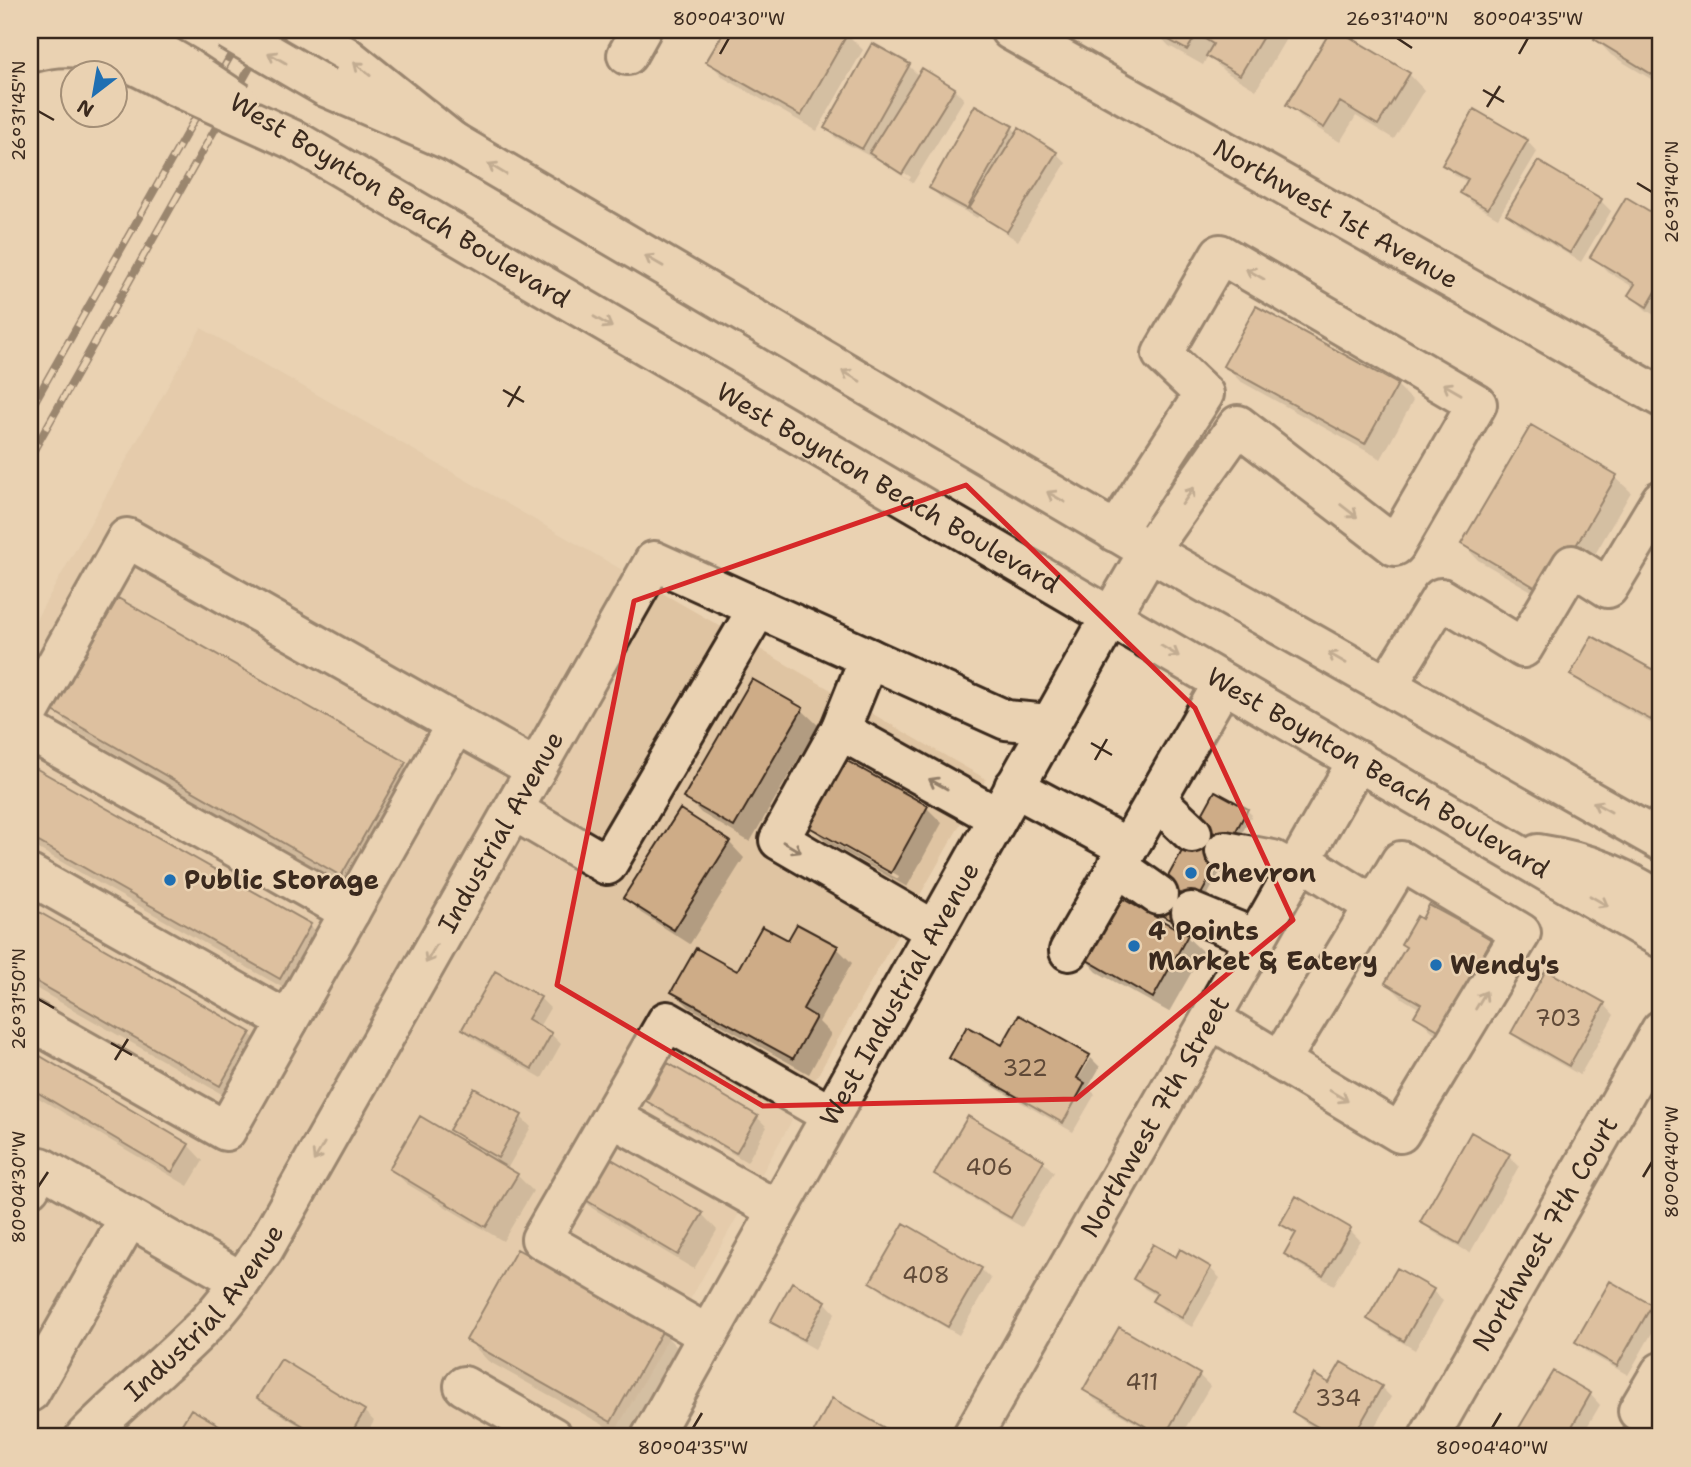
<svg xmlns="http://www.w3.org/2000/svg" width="1691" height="1467" font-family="'Shantell Sans',sans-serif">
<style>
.built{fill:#dfc4a2}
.shadow{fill:#0003;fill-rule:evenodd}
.building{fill:#ceac87;stroke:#3b2a1e;stroke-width:2}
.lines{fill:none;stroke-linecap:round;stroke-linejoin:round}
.minor-casing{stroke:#3b2a1e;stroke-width:44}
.major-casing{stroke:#3b2a1e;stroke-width:44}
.highway-casing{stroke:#3b2a1e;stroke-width:44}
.minor{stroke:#ead2b2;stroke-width:38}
.major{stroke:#ead2b2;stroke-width:38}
.highway{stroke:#ead2b2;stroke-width:38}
.rail-casing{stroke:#3b2a1e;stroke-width:8}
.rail{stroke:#ead2b2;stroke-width:5;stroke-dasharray:16;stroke-linecap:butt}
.major-bridge-casing{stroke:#3b2a1e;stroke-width:44;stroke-linecap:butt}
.highway-bridge-casing{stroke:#3b2a1e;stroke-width:44;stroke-linecap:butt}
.major-bridge{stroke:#ead2b2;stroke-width:38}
.highway-bridge{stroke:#ead2b2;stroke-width:38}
.oneway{stroke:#927e68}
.marked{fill:none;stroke:#d62828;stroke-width:5;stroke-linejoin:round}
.ticks{fill:none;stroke:#3b2a1e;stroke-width:2.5}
.poi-dot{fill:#1f6fb2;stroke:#ead2b2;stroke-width:2.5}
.labels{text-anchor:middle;stroke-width:5;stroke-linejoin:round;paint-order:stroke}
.number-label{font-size:23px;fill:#604a38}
.street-label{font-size:26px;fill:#3b2a1e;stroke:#ead2b2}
.poi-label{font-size:26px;font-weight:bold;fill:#3b2a1e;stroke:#ead2b2;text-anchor:start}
.neatline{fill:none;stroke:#3b2a1e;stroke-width:2.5}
.ticks-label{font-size:18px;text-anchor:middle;fill:#3b2a1e}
</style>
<rect width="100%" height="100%" fill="#ead2b2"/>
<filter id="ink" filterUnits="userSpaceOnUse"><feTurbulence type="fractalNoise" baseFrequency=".0143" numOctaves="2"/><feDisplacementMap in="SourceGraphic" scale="14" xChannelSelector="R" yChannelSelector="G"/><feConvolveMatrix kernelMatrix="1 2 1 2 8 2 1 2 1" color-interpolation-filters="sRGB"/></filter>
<g filter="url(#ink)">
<!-- built -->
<path class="built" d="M201,328L986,779L612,1437H30V630Z"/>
<!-- shadow -->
<path class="shadow" d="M727,30H839L847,34L863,50L817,131L724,78L709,62Z
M1154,30H1291L1256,90L1224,71L1208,55L1203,65L1169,46Z
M1333,30L1409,74L1424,90L1394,139L1356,116L1340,142L1304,120L1288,104Z
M1602,30H1661V85L1611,55L1596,39Z
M909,66L919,76L954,89L964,99L913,183L881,163L909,180L911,177L881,158V162L874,155L873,158L836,138L826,128Z
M976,107L1012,128L1018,133L1056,153L1066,163L1018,241L979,216L977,218L941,198L931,188Z
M1527,141L1537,152L1498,218L1472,203L1462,193L1468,182L1454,175L1444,164Z
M1538,163L1601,201L1611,211L1581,262L1518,224L1508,213Z
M1626,199L1661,220V319L1646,310L1631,295L1635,288L1608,272L1592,256Z
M1225,366L1397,385L1413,401L1381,459L1240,381Z
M1615,477L1631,492L1583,575L1554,604L1478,560L1463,544Z
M1592,638L1661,676V729L1583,685L1572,675Z
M753,682L802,710L818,725L750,842L701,813L686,797Z
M55,711L405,764L426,784L362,895L76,731Z
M30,767L310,925L330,946L301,998L30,844Z
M817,798L927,808L942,823L907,887L827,842L811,827L824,804ZM827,835L899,876L898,879L827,839Z
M1247,810L1252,815L1188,930L1157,913Z
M729,842L744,858L690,944L641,913L626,898Z
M1115,896L1187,937L1203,952L1169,1012L1097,972L1082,956Z
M30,909L250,1034L270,1054L241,1105L30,985Z
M1491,941L1506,956L1456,1045L1432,1031L1416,1016L1420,1009L1402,998L1387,983L1407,948Z
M788,943L837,948L852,963L819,1022L831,1034L809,1074L689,1007L674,992L738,974Z
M540,998L550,1008L539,1027L551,1034L561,1044L542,1078L474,1039L464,1029Z
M1604,1004L1614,1015L1580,1075L1523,1043L1513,1032Z
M1020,1017L1090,1057H1087L1071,1085L1074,1086L1091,1058L1100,1067L1088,1088L1095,1094L1073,1132L961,1068L951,1057L1002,1048Z
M30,1052L188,1145L203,1161L188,1186L30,1093Z
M648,1101L757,1117L767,1127L747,1162L659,1111Z
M521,1117L531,1127L507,1169L517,1175L533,1191L503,1241L407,1184L391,1169L465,1143L452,1130Z
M968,1118L1043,1162L1054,1172L1022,1227L947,1184L936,1174Z
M1472,1135L1509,1156L1519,1166L1470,1253L1433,1232L1422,1222Z
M576,1192L702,1214L717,1230L694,1269L592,1208Z
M1282,1224L1350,1230L1360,1240L1334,1285L1297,1264L1286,1254L1296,1236Z
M1176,1260L1210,1268L1220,1278L1192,1327L1164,1311L1154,1301L1157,1296L1145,1289L1135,1279Z
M981,1269L991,1279L959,1335L883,1292L872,1281Z
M1433,1291L1443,1301L1415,1350L1379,1329L1369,1319Z
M825,1302L835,1313L815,1349L783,1331L773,1321Z
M1651,1307L1661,1317L1628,1375L1587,1352L1577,1342Z
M1120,1329L1199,1375L1210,1386L1180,1437H1160L1095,1400L1085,1390Z
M662,1332L682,1352L634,1437H625L488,1361L468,1340Z
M1554,1373L1590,1394L1600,1405L1581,1437H1527L1520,1430Z
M1329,1385L1381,1387L1391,1397L1369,1437H1330L1304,1422L1294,1412Z
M260,1398L364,1411L374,1421L365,1437H318L270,1408Z
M833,1401L891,1433L895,1437H813Z"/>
<!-- building -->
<path class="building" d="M725,30H842L848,33L801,116L706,62Z
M1151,30H1267L1240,75L1206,56L1213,44L1197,34L1187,50Z
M1331,30H1338L1410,73L1378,125L1340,102L1324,128L1286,105Z
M1600,30H1661V73L1658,78L1594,39Z
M872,43L910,64L862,149L824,128Z
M922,68L955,88L902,174L869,153Z
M975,105L1013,126L967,209L929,188Z
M1474,109L1528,140L1488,209L1460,193L1468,179L1442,165Z
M1019,128L1057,152L1007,232L969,209Z
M1538,161L1602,199L1570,253L1506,214Z
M1626,197L1661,218V283L1647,307L1628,295L1635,284L1590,257Z
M1256,306L1398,384L1365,444L1223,366Z
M1531,425L1617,475L1567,561L1538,589L1461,544Z
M118,598L406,762L341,876L53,711Z
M1592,636L1661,674V702L1651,720L1570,675Z
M752,679L803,708L734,827L683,798Z
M838,756L928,806L891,873L809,827L823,803L815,798Z
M30,765L311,924L280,979L30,837Z
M1215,791L1248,809L1183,927L1150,909Z
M680,809L730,841L674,930L623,898Z
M1114,894L1188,935L1153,998L1080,956Z
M1429,905L1492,939L1440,1031L1414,1016L1421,1004L1385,983L1406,947L1401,944L1417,916L1422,919Z
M30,907L251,1032L220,1086L30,978Z
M797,924L838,946L803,1009L816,1017L793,1059L671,992L696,948L737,971L762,926L788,940Z
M1546,970L1605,1003L1569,1066L1511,1033Z
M495,971L541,997L528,1019L552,1033L532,1069L462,1029Z
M1019,1015L1090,1055L1077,1078L1085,1083L1063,1123L949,1058L967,1026L1002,1045Z
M30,1050L189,1144L172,1172L30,1088Z
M668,1063L758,1116L736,1153L646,1101Z
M474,1088L522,1115L498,1158L449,1130Z
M420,1116L518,1174L486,1227L389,1169Z
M968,1116L1044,1160L1011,1218L934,1174Z
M1471,1132L1510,1154L1459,1244L1420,1222Z
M598,1151L703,1213L678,1255L574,1193Z
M1296,1196L1351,1228L1323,1276L1284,1254L1296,1233L1280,1224Z
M904,1223L982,1268L948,1327L870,1282Z
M1153,1244L1176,1257L1180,1249L1211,1267L1182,1318L1152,1301L1157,1293L1133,1279Z
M517,1249L663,1330L611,1422L466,1340Z
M1397,1268L1434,1289L1404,1341L1367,1319Z
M1610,1281L1652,1305L1617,1366L1575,1342Z
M792,1282L826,1301L804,1340L770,1322Z
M1119,1327L1200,1374L1164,1437L1083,1390Z
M281,1359L365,1410L349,1437H322L257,1398Z
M1341,1362L1382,1386L1353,1437H1335L1292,1412L1314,1374L1329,1383Z
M1553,1371L1591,1393L1566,1437H1529L1517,1431Z
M832,1398L892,1432L889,1437H811Z
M191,1409L240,1437H174Z"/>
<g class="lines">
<defs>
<g id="minor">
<path id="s1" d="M1010,30L1661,397"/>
<path d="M627,55L641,30"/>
<path d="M1387,686L1441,598L1523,648L1572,565L1608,588L1661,500"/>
<path d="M30,711L127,538L536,769"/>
<path d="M840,730L869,658"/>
<path d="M30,731L350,912"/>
<path d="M1014,787L1128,848"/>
<path d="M1156,799L1192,833"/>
<path d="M513,810L607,865L758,608"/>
<path d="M1225,851L1273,860L1294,871"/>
<path d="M1117,866L1158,895"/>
<path d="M30,875L288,1021"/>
<path d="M1191,912L1235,930L1255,940"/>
<path d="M934,930L779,840L840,730L997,817"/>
<path d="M1069,951L1223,683"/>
<path d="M1211,1019L1280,1061L1374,906L1301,860"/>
<path d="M30,1020L226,1131L456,724"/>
<path d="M1280,1061L1400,1133L1521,933L1401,861L1374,906"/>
<path d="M612,1117L777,1210"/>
<path d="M30,1187L41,1167L241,1281"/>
<path d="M708,1335L541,1239L667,1021L831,1115"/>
<path d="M1661,1372L1638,1411L1661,1424"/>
<path d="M464,1386L553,1437"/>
<path d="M30,1392L129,1218"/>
<path id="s2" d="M85,1437C123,1398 166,1365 204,1326C227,1303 245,1275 264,1249L654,561L1006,720L1049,724"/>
<path id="s3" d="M651,1437L1111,616L1149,551L1238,425L1395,546L1477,404L1220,254L1162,354L1204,394L1115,532"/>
<path id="s4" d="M972,1437L1358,760"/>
<path id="s5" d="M1429,1437L1661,1030"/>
</g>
<g id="major">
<path d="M121,30L184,66"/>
<path d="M326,87L453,142L1149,551L1661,841"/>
<path id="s6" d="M296,141C749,409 1207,671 1661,938"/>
<path d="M1538,854C1589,862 1618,875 1661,901"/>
</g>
<path id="highway" d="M303,30L347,57L453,142
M30,53C83,36 127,59 173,85"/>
</defs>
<!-- minor casing -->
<use href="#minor" class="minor-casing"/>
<!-- major casing -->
<use href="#major" class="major-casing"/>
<!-- highway casing -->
<use href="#highway" class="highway-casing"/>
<!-- minor -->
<use href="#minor" class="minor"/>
<!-- major -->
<use href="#major" class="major"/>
<!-- highway -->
<use href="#highway" class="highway"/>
<defs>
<path id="rail" d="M30,410L245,30
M30,457L271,30"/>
</defs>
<!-- rail casing -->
<use href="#rail" class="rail-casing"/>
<!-- rail -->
<use href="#rail" class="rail"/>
<defs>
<path id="major-bridge" d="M228,30L326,87
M184,66L238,102"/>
<path id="highway-bridge" d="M173,85L296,141"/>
</defs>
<!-- major-bridge casing -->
<use href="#major-bridge" class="major-bridge-casing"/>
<!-- highway-bridge casing -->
<use href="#highway-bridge" class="highway-bridge-casing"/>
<!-- major-bridge -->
<use href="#major-bridge" class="major-bridge"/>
<!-- highway-bridge -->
<use href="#highway-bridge" class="highway-bridge"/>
</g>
<!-- one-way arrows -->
<defs><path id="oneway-shaft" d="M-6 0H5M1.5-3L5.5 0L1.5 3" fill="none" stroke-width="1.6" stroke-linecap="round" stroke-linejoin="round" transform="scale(1.75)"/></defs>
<g class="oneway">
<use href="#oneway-shaft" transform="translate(277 58) rotate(-150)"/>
<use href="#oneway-shaft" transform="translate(362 69) rotate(-141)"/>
<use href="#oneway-shaft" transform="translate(497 169) rotate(-149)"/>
<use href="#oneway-shaft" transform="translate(654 261) rotate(-150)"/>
<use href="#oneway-shaft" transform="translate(1255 274) rotate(-150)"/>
<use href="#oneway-shaft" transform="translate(603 322) rotate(30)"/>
<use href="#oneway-shaft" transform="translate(851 376) rotate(-150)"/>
<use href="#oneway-shaft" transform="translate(1452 389) rotate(-150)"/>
<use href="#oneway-shaft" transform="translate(1188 496) rotate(-55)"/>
<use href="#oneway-shaft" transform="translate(1056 497) rotate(-150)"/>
<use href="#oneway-shaft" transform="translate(1349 511) rotate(38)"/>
<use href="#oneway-shaft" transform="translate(1170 651) rotate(31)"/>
<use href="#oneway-shaft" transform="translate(1337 658) rotate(-150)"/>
<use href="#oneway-shaft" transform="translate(938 784) rotate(-151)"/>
<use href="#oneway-shaft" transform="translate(1602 807) rotate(-151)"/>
<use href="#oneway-shaft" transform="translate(792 847) rotate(30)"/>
<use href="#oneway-shaft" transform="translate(1599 901) rotate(30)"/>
<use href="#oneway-shaft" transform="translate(431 954) rotate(120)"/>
<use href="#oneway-shaft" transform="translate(1481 1000) rotate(-59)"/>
<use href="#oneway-shaft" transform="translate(1339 1096) rotate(31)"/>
<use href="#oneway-shaft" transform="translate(319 1152) rotate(120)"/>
</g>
</g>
<!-- marked area -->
<path d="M0 0H1691V1467H0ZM966,485L1195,708L1293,920L1076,1099L763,1106L557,985L634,601Z" fill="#ead2b2" fill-opacity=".55" fill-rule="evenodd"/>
<path class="marked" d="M966,485L1195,708L1293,920L1076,1099L763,1106L557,985L634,601Z"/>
<!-- ticks -->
<path class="ticks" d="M1397,38L1412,48M720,54L729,38M1519,54L1528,38M1483,90L1504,102M1487,107L1500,86M38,111L54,120M1637,183L1652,192M503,390L524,402M508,407L520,386M1091,743L1112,755M1095,760L1107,739M38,999L54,1008M111,1043L132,1055M115,1060L128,1039M1643,1177L1652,1162M38,1187L48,1172M693,1428L702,1413M1492,1428L1501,1413"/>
<!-- markers -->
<g class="poi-dot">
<circle cx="1191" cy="873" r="7"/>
<circle cx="170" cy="880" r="7"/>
<circle cx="1134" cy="946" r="7"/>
<circle cx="1436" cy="965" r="7"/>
</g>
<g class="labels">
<!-- number labels -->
<g class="number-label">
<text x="1558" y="1026">703</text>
<text x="1025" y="1076">322</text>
<text x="989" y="1175">406</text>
<text x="926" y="1283">408</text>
<text x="1142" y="1390">411</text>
<text x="1338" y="1406">334</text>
</g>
<!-- street labels -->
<g class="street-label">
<text transform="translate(400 200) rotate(31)" y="9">West Boynton Beach Boulevard</text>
<text dy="9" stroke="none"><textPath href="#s1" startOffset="374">Northwest 1st Avenue</textPath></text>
<text dy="9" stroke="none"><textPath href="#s6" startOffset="686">West Boynton Beach Boulevard</textPath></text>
<text dy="9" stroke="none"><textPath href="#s6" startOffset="1253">West Boynton Beach Boulevard</textPath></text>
<text dy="9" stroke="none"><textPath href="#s2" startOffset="740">Industrial Avenue</textPath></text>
<text dy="9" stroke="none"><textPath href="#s3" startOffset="508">West Industrial Avenue</textPath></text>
<text dy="9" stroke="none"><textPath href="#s4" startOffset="369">Northwest 7th Street</textPath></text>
<text dy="9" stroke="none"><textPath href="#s5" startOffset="234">Northwest 7th Court</textPath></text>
<text dy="9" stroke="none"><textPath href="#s2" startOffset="173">Industrial Avenue</textPath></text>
</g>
<!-- poi labels -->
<g class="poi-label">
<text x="1205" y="882">Chevron</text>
<text x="184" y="889">Public Storage</text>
<text x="1148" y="940">4 Points<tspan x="1148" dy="30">Market &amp; Eatery</tspan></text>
<text x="1450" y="974">Wendy's</text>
</g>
</g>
<!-- margin -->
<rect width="1691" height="1467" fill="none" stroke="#ead2b2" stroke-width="77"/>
<!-- north arrow -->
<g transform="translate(94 94) rotate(211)"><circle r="33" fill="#ead2b2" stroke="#a48f77" stroke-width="2"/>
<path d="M0-5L12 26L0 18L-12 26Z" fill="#1f6fb2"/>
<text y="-10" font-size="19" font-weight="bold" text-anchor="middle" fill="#3b2a1e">N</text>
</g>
<rect x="38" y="38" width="1614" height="1390" class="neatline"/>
<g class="ticks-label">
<text x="729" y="25">80°04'30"W</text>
<text x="1397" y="25">26°31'40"N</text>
<text x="1528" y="25">80°04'35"W</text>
<text transform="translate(19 111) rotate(-90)" y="6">26°31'45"N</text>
<text transform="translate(1672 192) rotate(-90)" y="6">26°31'40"N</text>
<text transform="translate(19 999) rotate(-90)" y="6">26°31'50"N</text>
<text transform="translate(1672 1162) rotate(-90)" y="6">80°04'40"W</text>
<text transform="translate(19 1187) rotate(-90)" y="6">80°04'30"W</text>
<text x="693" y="1454">80°04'35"W</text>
<text x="1492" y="1454">80°04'40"W</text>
</g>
</svg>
